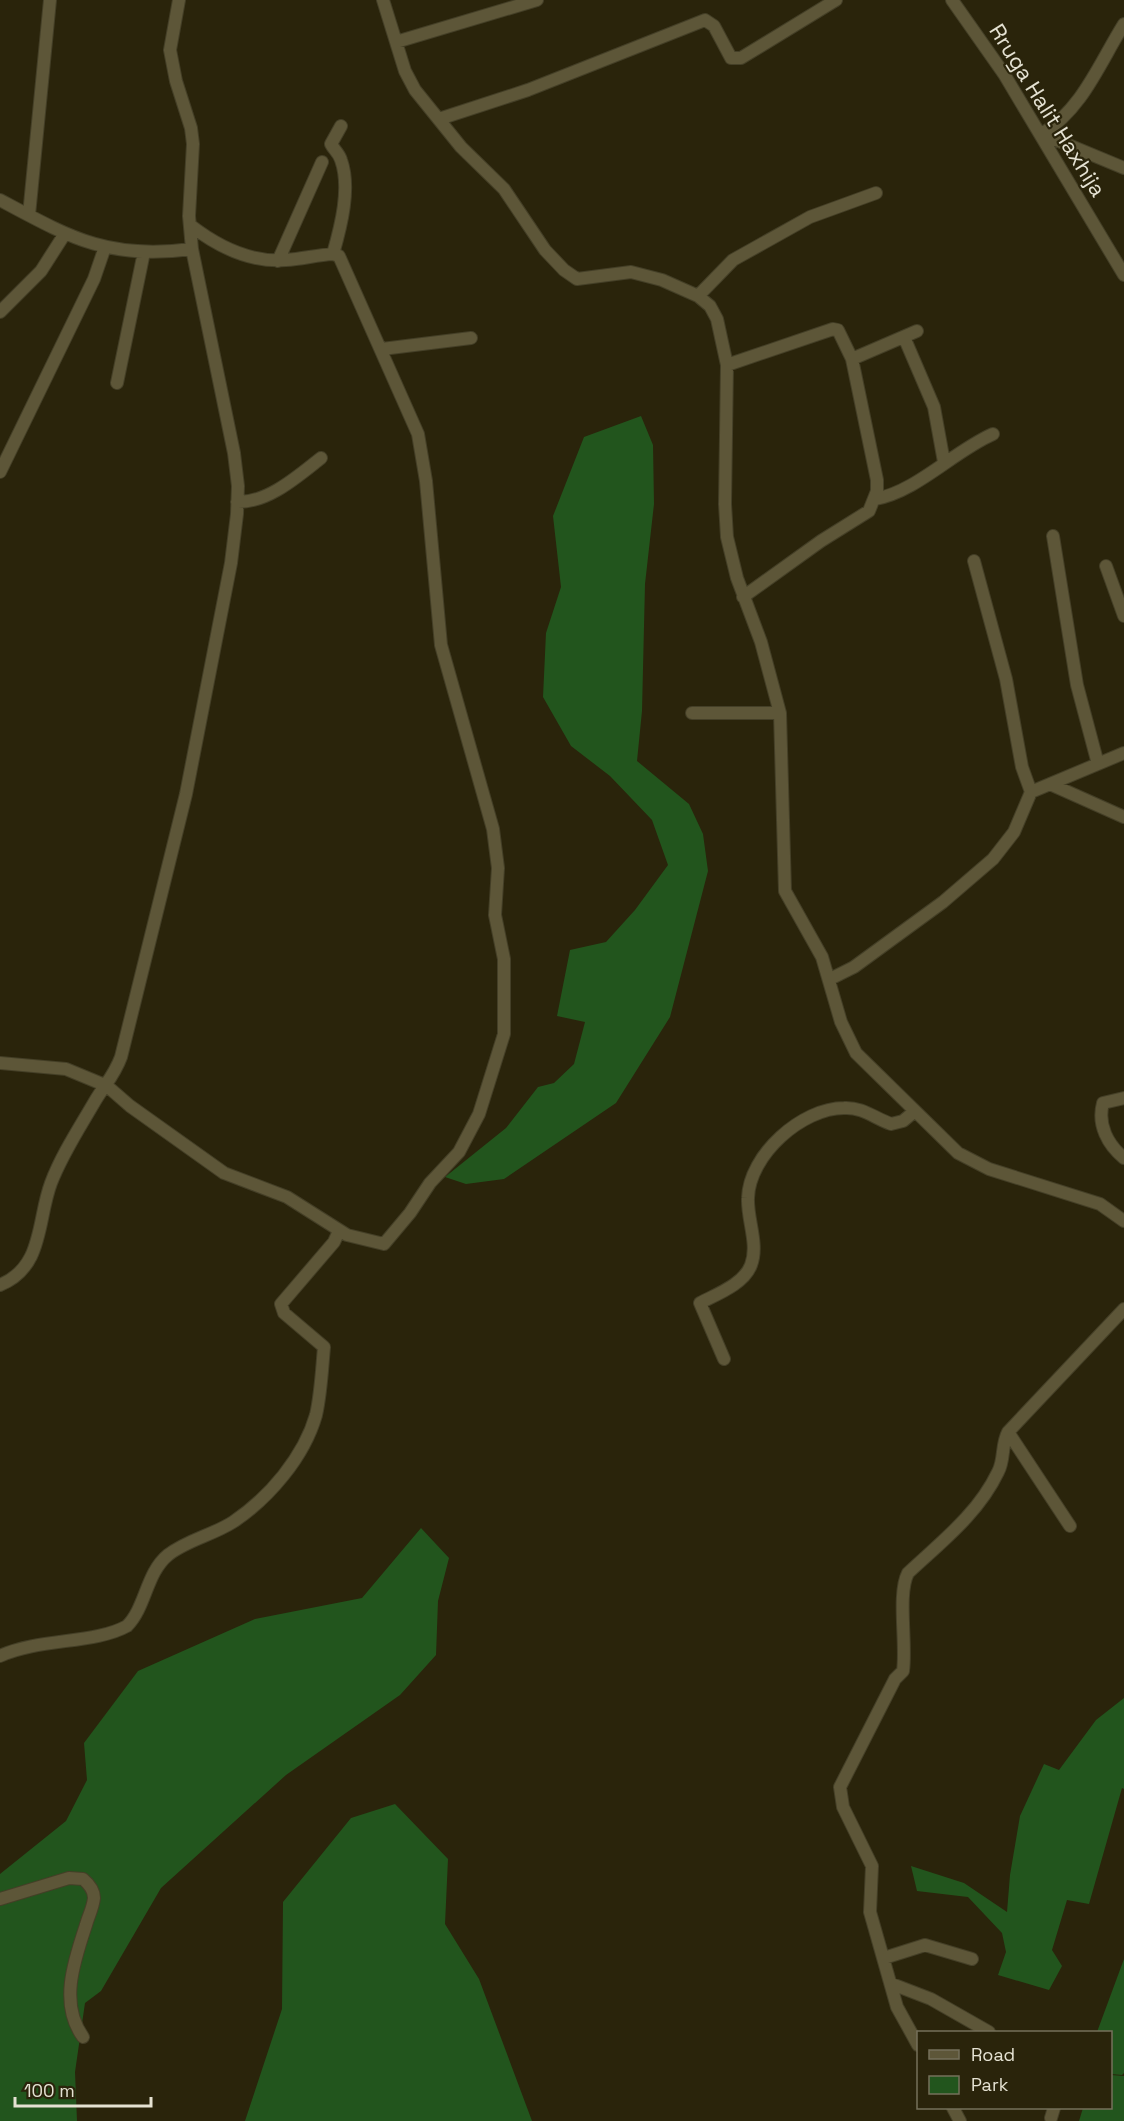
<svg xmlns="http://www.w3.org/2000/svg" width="1124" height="2121" font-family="'Space Grotesk',sans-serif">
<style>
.green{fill:#22551d}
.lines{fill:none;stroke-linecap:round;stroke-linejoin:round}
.minor-casing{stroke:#443f27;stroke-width:14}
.minor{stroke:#5d5638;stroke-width:12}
.labels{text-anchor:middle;stroke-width:4.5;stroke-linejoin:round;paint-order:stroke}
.street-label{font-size:22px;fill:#e5e2d3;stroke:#2a240b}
</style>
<rect width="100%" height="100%" fill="#2a240b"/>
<!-- green -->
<path class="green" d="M641,416L653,445L654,504L645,584L642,711L637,761L689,804L703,834L708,871L670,1017L616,1103L504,1179L466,1184L445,1177L506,1128L538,1087L554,1083L574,1064L585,1022L557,1016L570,950L606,942L635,910L668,865L652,820L610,776L571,746L543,697L546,633L561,587L553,516L584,437Z
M421,1528L449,1558L438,1601L436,1655L400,1695L286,1775L161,1888L101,1991L85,2003L75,2072L77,2121H0V1874L66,1821L87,1780L84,1743L138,1671L255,1619L362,1598Z
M1124,1698V1789L1122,1788L1089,1904L1067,1900L1052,1950L1062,1966L1049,1990L998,1975L1006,1952L1002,1933L968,1897L917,1891L911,1866L964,1883L1007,1912L1010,1875L1020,1816L1044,1764L1059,1770L1096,1720Z
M395,1804L448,1859L445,1924L479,1979L532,2121H245L282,2009L283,1902L351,1818Z
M1124,1959V2073L1122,2075L1111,2074L1110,2032H1097Z
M1111,2075L1124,2076V2121H1079L1083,2108H1110Z"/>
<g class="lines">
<defs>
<path id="minor" d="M383,0L405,71L415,90L461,147L504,189L545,250L564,270L577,279L631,272L662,280L698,296L710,306L717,319L727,365L725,504L727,537L737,578L761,642L780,713L785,891L822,957L841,1022L856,1053L958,1153L989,1169L1100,1204L1124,1221
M952,0L1004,74L1124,275
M396,42L537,0
M439,119L528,90L705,20L714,26L731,58H741L836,0
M1042,134C1083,108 1099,64 1124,24
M1042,134L1124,168
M0,200C71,238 108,260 192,249
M29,215L50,0
M333,254C341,226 351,188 341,160C339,153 334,150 331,144L341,126
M278,261L322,162
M698,296L733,260L810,217L876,193
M0,312L41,271L64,235
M904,337L934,407L944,462
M382,349L471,338
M852,359L917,331
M727,365L833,329L838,330L852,359L877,480V491L869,511L821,541L743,597
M117,383L144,252
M0,472L94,279L105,247
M875,499C916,492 954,451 993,434
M237,502C268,503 298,476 321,458
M1053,536L1077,685L1098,764
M974,561L1006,679L1022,767L1031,792
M1106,566L1124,616
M692,713H780
M1050,784L1124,817
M830,979L854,967L943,902L993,859L1014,832L1031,792L1124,753
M0,1063L66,1069L107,1086L130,1106L224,1173L287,1197L347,1235L384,1244L410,1213L430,1183L459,1152L479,1114L504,1034V959L495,915L498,868L493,829L441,645L426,481L418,434L339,256L333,254C317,255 302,259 286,260C250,263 217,246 190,225
M1124,1098L1103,1103C1097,1125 1108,1145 1124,1158
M0,1285C44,1267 37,1220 51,1183C62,1154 80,1127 95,1101C105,1084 114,1076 121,1057L186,794L231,563L237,514L238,486L234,453L192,249L189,216L193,144L191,128L176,81L170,50L179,0
M724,1359L700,1303C717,1294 744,1284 751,1265C759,1244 747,1220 748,1198C749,1155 802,1108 844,1108C863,1107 874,1118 891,1124L903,1121L915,1111
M1008,1432L1070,1526
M0,1656C39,1638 95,1644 127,1626C146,1607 146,1573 168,1555C187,1540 213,1535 233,1522C269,1498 304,1457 316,1415C321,1393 322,1369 324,1347L284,1313L281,1304L334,1242L339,1231
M0,1899L69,1878L83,1879C89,1884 94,1890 94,1898C93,1908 88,1917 86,1925C74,1961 59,2004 83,2037
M884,1958L925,1945L972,1959
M892,1984L931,1999L989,2032
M918,2045L897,2007L870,1912L872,1866L843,1807L840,1787L895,1679L903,1671C907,1644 897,1594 908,1573C941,1542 978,1514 998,1472C1005,1459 1001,1445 1008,1432L1124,1309
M953,2108L960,2121
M1051,2118L1054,2108"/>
</defs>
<!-- minor casing -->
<use href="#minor" class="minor-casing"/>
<!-- minor -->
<use href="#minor" class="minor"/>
</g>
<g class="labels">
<!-- street labels -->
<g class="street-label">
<text transform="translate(1048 110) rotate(58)" y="8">Rruga Halit Haxhija</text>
</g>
</g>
<!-- legend -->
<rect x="917" y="2031" width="195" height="78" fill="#2a240b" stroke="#75705b" stroke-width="1.5"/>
<rect x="929" y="2050" width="30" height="9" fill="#5d5638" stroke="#75705b" stroke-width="1.5"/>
<text x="971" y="2061" font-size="18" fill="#e5e2d3">Road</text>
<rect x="929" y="2076" width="30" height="18" fill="#22551d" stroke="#75705b" stroke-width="1.5"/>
<text x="971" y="2091" font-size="18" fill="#e5e2d3">Park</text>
<!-- scale -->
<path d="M15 2097v9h136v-9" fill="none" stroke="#e5e2d3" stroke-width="3"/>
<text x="24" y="2097" font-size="18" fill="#e5e2d3" stroke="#2a240b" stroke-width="4.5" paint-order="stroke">100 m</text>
</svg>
